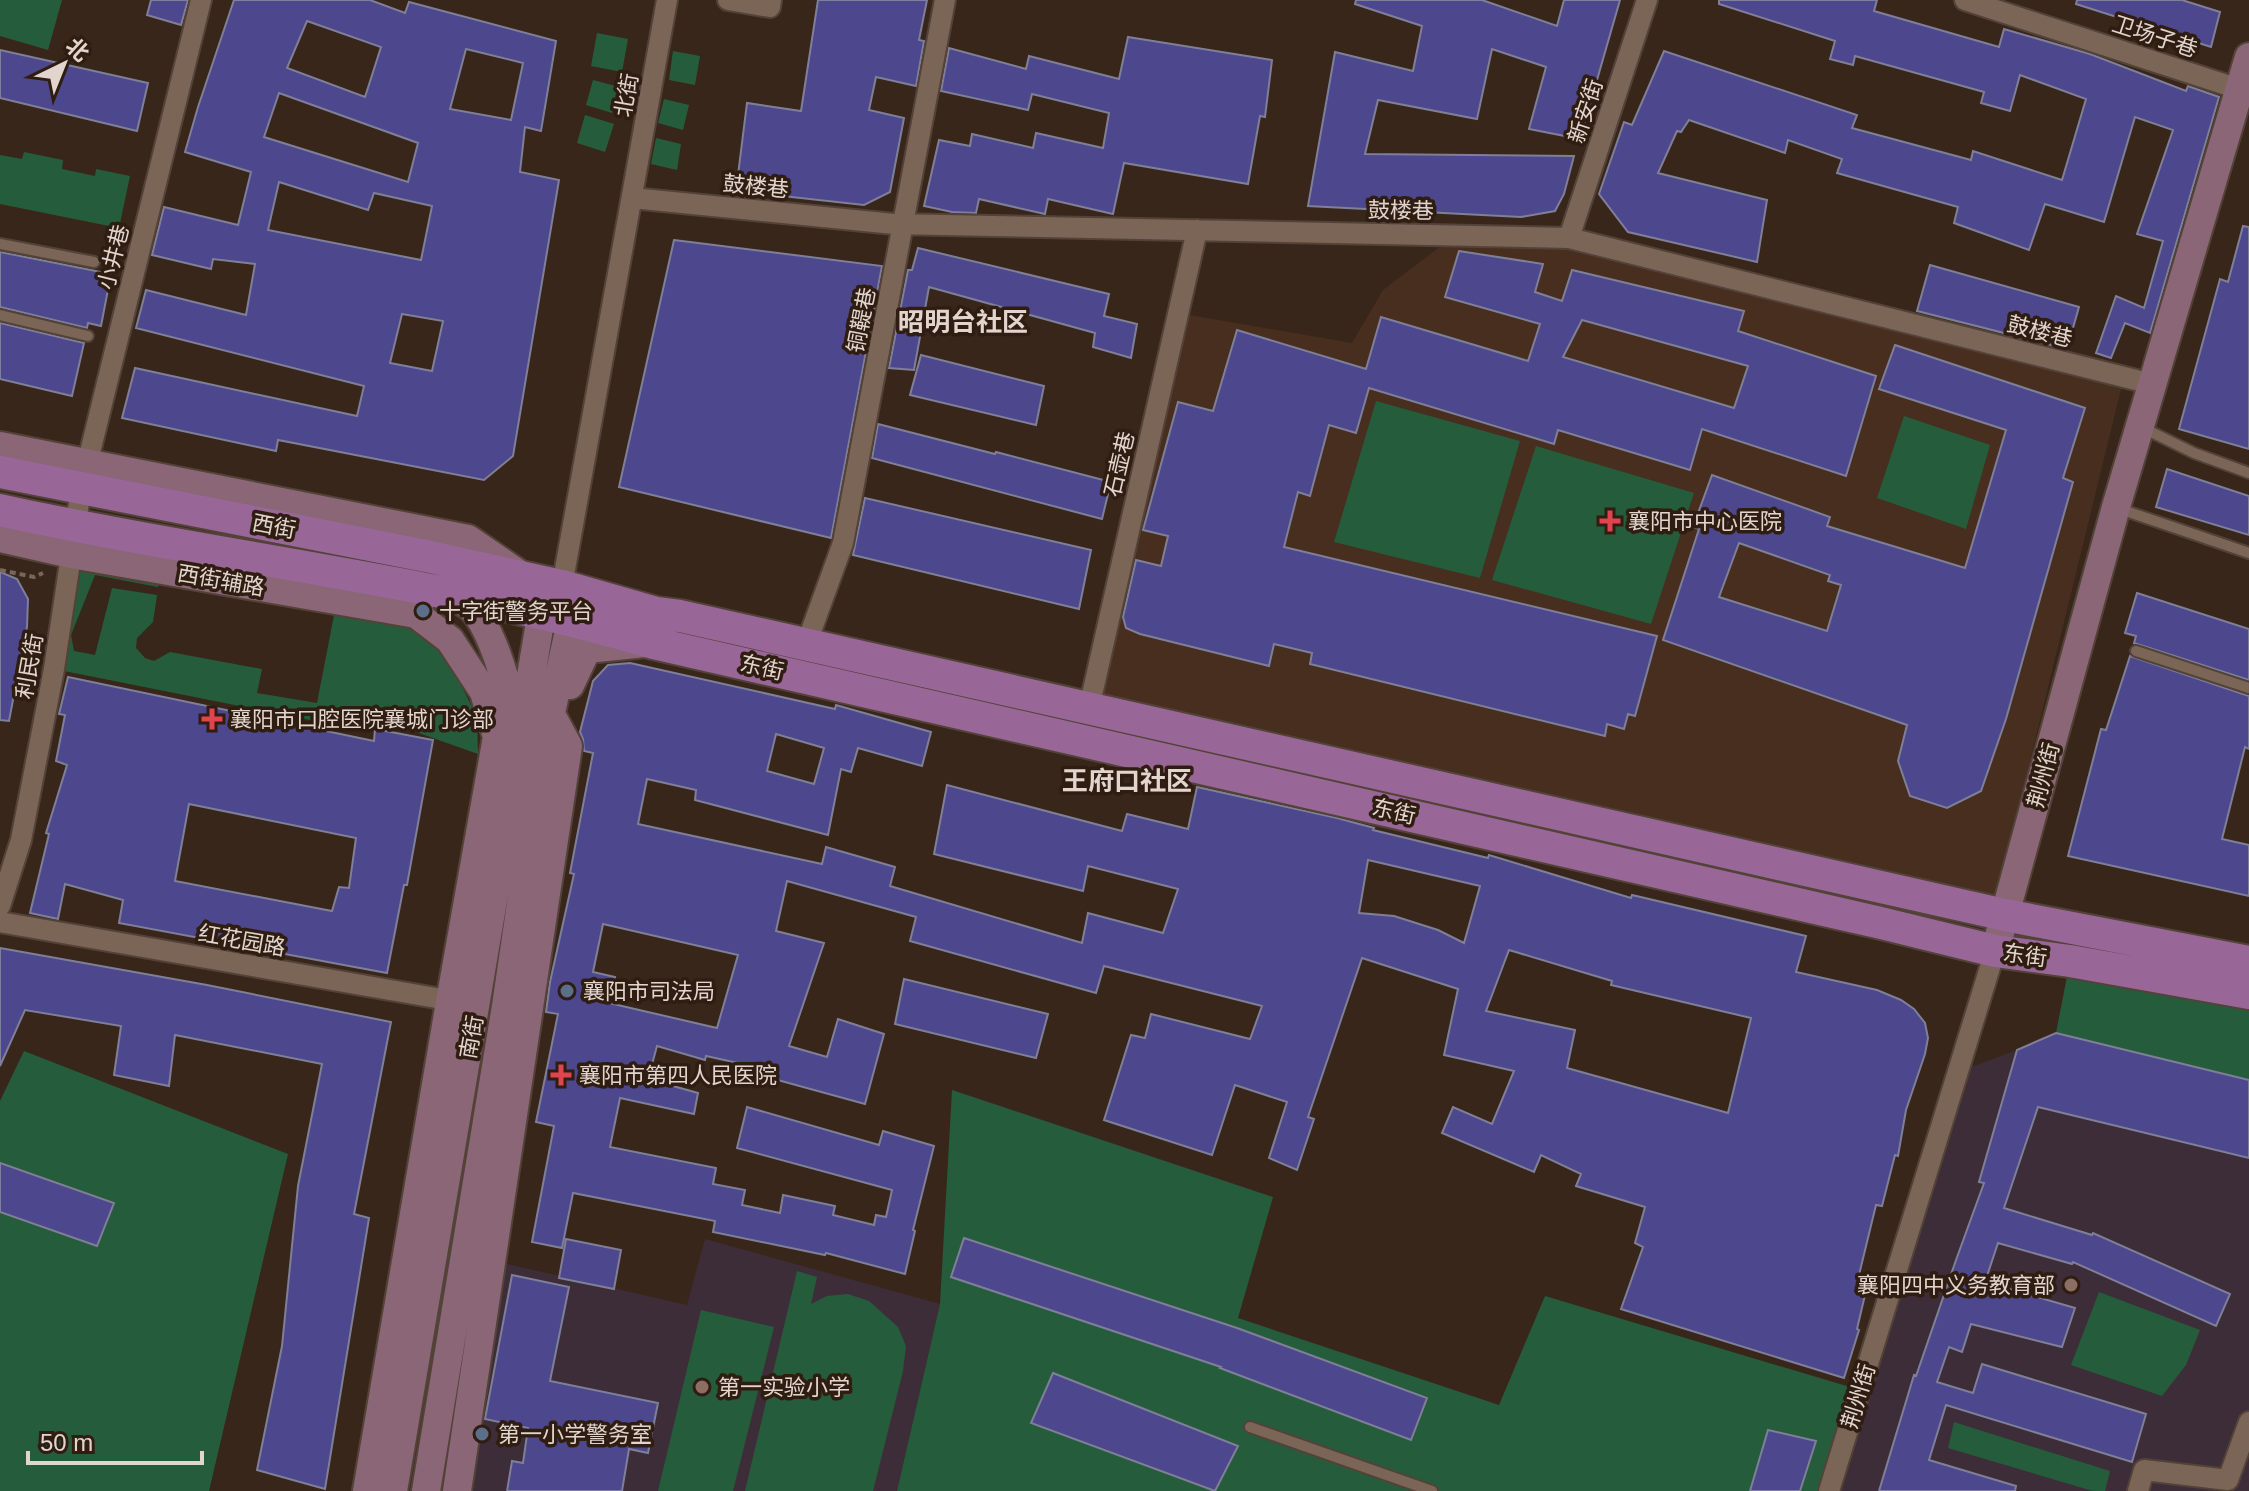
<svg xmlns="http://www.w3.org/2000/svg" width="2249" height="1491" font-family="Helvetica,'Noto Sans SC',sans-serif">
<style>
.built{fill:#472e1e}
.education{fill:#3d2d38}
.green{fill:#255d3c}
.building{fill:#4d478e;stroke:#7f7f97;stroke-width:2;fill-rule:evenodd}
.lines{fill:none;stroke-linecap:round;stroke-linejoin:round}
.lane-casing{stroke:#524238;stroke-width:14}
.street-casing{stroke:#524238;stroke-width:24}
.secondary-casing{stroke:#524238;stroke-width:32}
.primary-casing{stroke:#524238;stroke-width:36}
.path{stroke:#77665b;stroke-width:4;stroke-dasharray:6 4;stroke-linecap:butt}
.lane{stroke:#7b6557;stroke-width:10}
.street{stroke:#7b6557;stroke-width:20}
.secondary{stroke:#8a6677;stroke-width:28}
.primary{stroke:#986797;stroke-width:32}
.health-dot{fill:#e0444e;stroke:#2f1d11;stroke-width:3}
.service-dot{fill:#5c6f8a;stroke:#2f1d11;stroke-width:3}
.education-dot{fill:#8d6e63;stroke:#2f1d11;stroke-width:3}
.labels{text-anchor:middle;stroke-width:7;stroke-linejoin:round;paint-order:stroke}
.street-label{font-size:22px;fill:#e2d5cd;stroke:#2f1d11}
.poi-label{font-size:22px;fill:#e2d5cd;stroke:#2f1d11;text-anchor:start}
.quarter-label{font-size:26px;font-weight:bold;fill:#e2d5cd;stroke:#2f1d11}
</style>
<rect width="100%" height="100%" fill="#39261a"/>
<!-- built -->
<path class="built" d="M1454,236L1569,238L2124,377L1993,912L1089,708L1178,313L1352,343L1383,290Z"/>
<!-- education -->
<path class="education" d="M2056,1033L2249,1080V1491H1829L1958,1072L2017,1050Z
M705,1239L940,1304L897,1491H469L503,1263L687,1305Z"/>
<!-- green -->
<path class="green" d="M0,0H62L48,50L0,36Z
M597,33L628,39L622,72L591,66Z
M673,51L700,56L695,85L669,80Z
M593,80L619,87L612,113L586,105Z
M664,99L689,105L683,130L658,123Z
M585,115L614,124L605,152L577,143Z
M656,138L681,144L677,170L651,164Z
M24,152L63,160L62,169L95,176L96,169L130,176L119,228L0,204V155L22,159Z
M1376,401L1520,441L1480,578L1334,542Z
M1904,416L1990,445L1966,529L1877,498Z
M1536,446L1694,493L1651,624L1492,580Z
M71,554L163,570L158,587L95,575L71,635L74,651L95,655L112,588L157,595L153,622L137,638L136,648L145,658L154,661L170,652L262,669L257,693L317,703L335,610L408,621L441,653L458,679L477,717L478,754L368,715L365,731L54,669Z
M2070,961L2249,993V1080L2056,1033Z
M24,1051L288,1154L209,1491H0V1101Z
M952,1090L1273,1197L1238,1318L1499,1405L1545,1296L1860,1390L1829,1491H897L940,1304Z
M797,1271L817,1277L811,1304L827,1296L848,1294L869,1301L898,1327L906,1346L903,1371L873,1491H745Z
M2099,1292L2200,1330L2186,1365L2162,1396L2071,1365Z
M701,1310L774,1327L733,1491H658Z
M1954,1422L2110,1471L2105,1491H2093L1948,1448Z"/>
<!-- building -->
<path class="building" d="M151,0H188L181,25L147,15Z
M234,0H370L405,13L409,2L556,41L541,131L525,127L520,172L559,180L513,456L484,480L278,440L276,451L122,418L135,368L357,416L364,386L136,328L146,290L246,315L255,264L213,259L211,269L152,255L164,207L238,225L251,172L185,152L198,107ZM307,21L381,47L365,97L287,68ZM466,49L523,63L511,120L450,109ZM279,93L418,143L408,182L264,137ZM279,182L368,210L374,193L432,206L421,260L268,230ZM402,314L443,321L432,371L390,363Z
M818,0H927L919,40L924,41L916,86L876,77L869,110L904,118L890,192L864,205L736,191L747,103L801,111Z
M1356,0H1482L1557,26L1564,0H1620L1580,139L1529,129L1546,67L1492,49L1477,119L1378,100L1365,154L1574,156L1564,194L1555,211L1521,217L1308,206L1335,52L1413,71L1422,26L1355,4Z
M1719,0H1877L1874,11L1999,47L2004,29L2090,54L2186,91L2188,86L2219,97L2150,333L2125,323L2111,358L2096,353L2116,296L2144,308L2163,241L2137,234L2173,130L2135,117L2104,222L2045,204L2029,250L1954,223L1958,207L1837,173L1842,159L1788,140L1785,153L1689,120L1681,132L1677,131L1658,173L1767,200L1757,262L1628,232L1599,194L1624,122L1632,125L1664,51L1857,115L1852,128L1971,160L1973,151L2062,180L2086,99L2020,75L2010,111L1981,103L1984,92L1855,56L1853,65L1830,59L1835,41L1719,4Z
M2077,0H2182L2220,12L2211,47L2076,4Z
M1128,37L1272,60L1265,117L1260,116L1248,184L1124,163L1113,214L1048,199L1045,214L979,199L976,213L952,212L924,206L939,140L970,146L972,134L1033,148L1036,133L1103,148L1109,113L1032,94L1028,110L941,91L949,48L1026,69L1029,56L1119,79Z
M0,50L148,83L137,131L0,98Z
M2243,226L2249,227V449L2179,429L2220,279L2228,282Z
M674,240L882,266L831,538L619,487Z
M918,248L1109,294L1104,316L1137,324L1131,358L1093,347L1095,333L929,287L914,370L889,368L908,270H912Z
M1459,251L1543,264L1535,292L1562,301L1572,270L1744,311L1738,331L1876,376L1846,476L1702,429L1690,470L1558,430L1554,444L1369,388L1356,433L1329,425L1310,496L1298,492L1284,547L1657,636L1635,716L1628,714L1624,729L1607,724L1605,736L1310,664L1312,653L1274,644L1269,666L1140,634L1126,628L1123,617L1136,560L1161,566L1168,536L1143,530L1178,402L1213,411L1237,330L1366,369L1381,317L1528,361L1540,324L1445,297ZM1582,320L1748,366L1734,408L1563,357Z
M0,252L111,274L101,326L88,323L87,328L0,307Z
M1930,265L2079,307L2067,349L1917,311Z
M0,323L84,343L72,396L0,379Z
M1895,345L2085,408L2063,478L2073,482L2006,719L1981,791L1947,808L1910,796L1898,761L1907,725L1663,640L1699,529L1693,527L1712,475L1830,517L1827,526L1965,568L2006,430L1879,389ZM1739,543L1830,575L1828,581L1841,585L1827,631L1719,597Z
M921,355L1044,386L1036,425L910,395Z
M878,424L995,454L996,452L1111,482L1102,519L872,458Z
M2167,469L2249,496V535L2156,507Z
M865,498L1091,550L1079,609L853,555Z
M0,572L17,579L28,599L27,627L9,721L0,720Z
M2137,593L2249,629V680L2134,643L2136,636L2125,633Z
M2130,656L2249,696V749L2245,747L2222,839L2249,845V896L2068,856L2101,729L2106,730Z
M630,663L835,709L836,705L931,732L922,766L858,748L851,772L841,769L828,835L695,800L696,790L647,779L638,824L822,864L826,847L895,867L890,886L1082,943L1088,913L1163,933L1178,889L1088,866L1083,891L934,854L947,785L1122,831L1127,814L1188,829L1197,787L1337,818L1374,828L1373,830L1488,858L1489,855L1631,898L1632,895L1806,936L1796,972L1877,990L1901,1000L1914,1009L1925,1023L1928,1038L1925,1054L1906,1110L1898,1156L1895,1155L1882,1206L1876,1205L1859,1275L1869,1278L1857,1329L1859,1330L1844,1378L1621,1309L1643,1247L1635,1243L1645,1207L1576,1186L1581,1174L1541,1155L1534,1172L1442,1133L1453,1107L1492,1124L1514,1071L1444,1055L1458,989L1362,958L1308,1117L1314,1119L1297,1170L1269,1158L1287,1102L1235,1085L1212,1155L1104,1120L1131,1035L1145,1038L1151,1014L1250,1039L1262,1006L1104,966L1096,993L910,941L916,917L787,881L776,931L824,943L789,1046L827,1057L838,1019L884,1034L865,1104L763,1076L765,1069L706,1056L705,1060L657,1046L648,1079L698,1093L694,1114L620,1098L610,1147L716,1168L713,1184L745,1190L742,1205L780,1213L783,1195L835,1206L833,1215L874,1225L876,1215L886,1217L892,1190L737,1148L747,1107L879,1145L883,1131L934,1146L913,1230L915,1231L905,1274L826,1253L825,1255L713,1232L715,1221L573,1193L562,1248L532,1242L554,1126L536,1122L558,1014L546,1012L550,982L574,874L570,873L593,753L584,751L583,739L580,732L593,681L608,665ZM776,734L824,748L814,784L767,771ZM1368,860L1480,886L1464,943L1438,930L1394,916L1359,913ZM603,924L738,955L717,1028L609,1003L615,977L593,972ZM1509,950L1612,981L1611,985L1751,1018L1728,1113L1567,1068L1575,1030L1486,1011Z
M68,677L374,741L375,729L433,740L407,885H404L387,973L119,923L123,900L65,884L58,919L30,913L49,834L46,833L67,765L56,761L65,715L59,714ZM189,804L356,838L349,888L339,887L332,911L175,881Z
M0,948L207,985L391,1022L354,1214L369,1218L325,1489L257,1470L282,1346L298,1186L322,1064L175,1035L169,1086L114,1075L121,1026L25,1010L0,1066Z
M904,979L1048,1014L1036,1058L895,1024Z
M2056,1033L2249,1080V1158L2038,1107L2004,1208L2092,1235L2093,1233L2230,1294L2216,1326L2073,1262L2072,1264L1998,1243L1985,1282L2075,1308L2062,1347L1971,1324L1962,1352L1949,1347L1937,1382L1973,1393L1982,1364L2146,1414L2132,1462L1946,1405L1929,1460L2016,1486L2015,1491H1879L1914,1375L1916,1376L1956,1260L1984,1183L1979,1182L2017,1050Z
M0,1163L114,1203L97,1246L0,1212Z
M964,1238L1237,1328L1427,1398L1411,1440L1220,1368L1221,1367L951,1277Z
M566,1239L621,1250L614,1289L559,1278Z
M512,1275L569,1287L550,1381L658,1403L648,1453L629,1449L622,1491H507L512,1461L523,1463L528,1428L485,1419Z
M1053,1373L1238,1446L1215,1491L1031,1423Z
M1768,1430L1816,1441L1800,1491H1750Z"/>
<g class="lines">
<defs>
<path id="lane" d="M0,244L94,262
M0,315L88,336
M2141,427L2194,453L2249,473
M2117,508L2249,553
M2136,651L2249,688
M1250,1427L1432,1491"/>
<path id="street" d="M728,0L770,7L771,0
M1965,0L2239,89
M632,198L894,224L1569,238L2152,384
M1569,238L1647,0
M562,586L667,0
M806,645L843,543L945,0
M1089,708L1197,230
M0,906L21,840L54,669L81,489L201,0
M0,922L436,998L461,1004
M1829,1491L1995,951
M2138,1491L2144,1470L2228,1480L2249,1422"/>
<path id="secondary" d="M0,446L468,539L519,574
M0,538L71,554L416,614L424,588C437,593 453,596 465,603C492,618 510,698 518,728
M570,685L587,649L645,643
M1995,951L2116,507L2249,57
M367,1491L450,1002L497,737L484,692L450,640L416,614
M393,1491L545,593
M426,1491L506,1006L545,740L576,599
M457,1491L568,746L554,720"/>
<path id="primary" d="M0,472L426,556L562,586L656,613L680,616L2005,915L2249,962
M0,510C217,558 440,580 653,643L1881,923L1995,951L2070,961L2249,993"/>
</defs>
<!-- lane casing -->
<use href="#lane" class="lane-casing"/>
<!-- street casing -->
<use href="#street" class="street-casing"/>
<!-- secondary casing -->
<use href="#secondary" class="secondary-casing"/>
<!-- primary casing -->
<use href="#primary" class="primary-casing"/>
<!-- path -->
<path class="path" d="M0,570L34,577L43,573"/>
<!-- lane -->
<use href="#lane" class="lane"/>
<!-- street -->
<use href="#street" class="street"/>
<!-- secondary -->
<use href="#secondary" class="secondary"/>
<!-- primary -->
<use href="#primary" class="primary"/>
</g>
<!-- markers -->
<g class="health-dot">
<path d="M1606 509h8v8h8v8h-8v8h-8v-8h-8v-8h8z"/>
<path d="M208 707h8v8h8v8h-8v8h-8v-8h-8v-8h8z"/>
<path d="M557 1063h8v8h8v8h-8v8h-8v-8h-8v-8h8z"/>
</g>
<g class="service-dot">
<circle cx="423" cy="611" r="8"/>
<circle cx="567" cy="991" r="8"/>
<circle cx="482" cy="1434" r="8"/>
</g>
<g class="education-dot">
<circle cx="2071" cy="1285" r="8"/>
<circle cx="702" cy="1387" r="8"/>
</g>
<g class="labels">
<!-- street labels -->
<g class="street-label">
<text transform="translate(2155 36) rotate(18)" y="8">卫场子巷</text>
<text transform="translate(626 95) rotate(-80)" y="8">北街</text>
<text transform="translate(1585 111) rotate(-72)" y="8">新安街</text>
<text transform="translate(756 186) rotate(6)" y="8">鼓楼巷</text>
<text transform="translate(1401 210) rotate(1)" y="8">鼓楼巷</text>
<text transform="translate(113 257) rotate(-76)" y="8">小井巷</text>
<text transform="translate(861 320) rotate(-79)" y="8">铜鞮巷</text>
<text transform="translate(2040 331) rotate(14)" y="8">鼓楼巷</text>
<text transform="translate(1119 464) rotate(-77)" y="8">石壶巷</text>
<text transform="translate(274 526) rotate(11)" y="8">西街</text>
<text transform="translate(221 580) rotate(10)" y="8">西街辅路</text>
<text transform="translate(29 666) rotate(-80)" y="8">利民街</text>
<text transform="translate(762 667) rotate(13)" y="8">东街</text>
<text transform="translate(2043 775) rotate(-75)" y="8">荆州街</text>
<text transform="translate(1394 811) rotate(13)" y="8">东街</text>
<text transform="translate(242 940) rotate(10)" y="8">红花园路</text>
<text transform="translate(2025 955) rotate(8)" y="8">东街</text>
<text transform="translate(471 1037) rotate(-80)" y="8">南街</text>
<text transform="translate(1858 1396) rotate(-73)" y="8">荆州街</text>
</g>
<!-- poi labels -->
<g class="poi-label">
<text x="1628" y="529">襄阳市中心医院</text>
<text x="439" y="619">十字街警务平台</text>
<text x="230" y="727">襄阳市口腔医院襄城门诊部</text>
<text x="583" y="999">襄阳市司法局</text>
<text x="579" y="1083">襄阳市第四人民医院</text>
<text x="2055" y="1293" text-anchor="end">襄阳四中义务教育部</text>
<text x="718" y="1395">第一实验小学</text>
<text x="498" y="1442">第一小学警务室</text>
</g>
<!-- quarter labels -->
<g class="quarter-label">
<text x="963" y="331">昭明台社区</text>
<text x="1127" y="790">王府口社区</text>
</g>
</g>
<!-- north arrow -->
<g transform="translate(64 64) rotate(43)" stroke="#2f1d11" stroke-width="6" paint-order="stroke">
<path d="M0-6L14 30L0 20L-14 30Z" fill="#e2d5cd"/>
<text y="-12" font-size="22" font-weight="bold" text-anchor="middle" fill="#e2d5cd">北</text>
</g>
<!-- scale -->
<path d="M28 1451v12h174v-12" fill="none" stroke="#e2d5cd" stroke-width="4"/>
<text x="40" y="1451" font-size="24" fill="#e2d5cd" stroke="#2f1d11" stroke-width="6" paint-order="stroke">50 m</text>
</svg>
